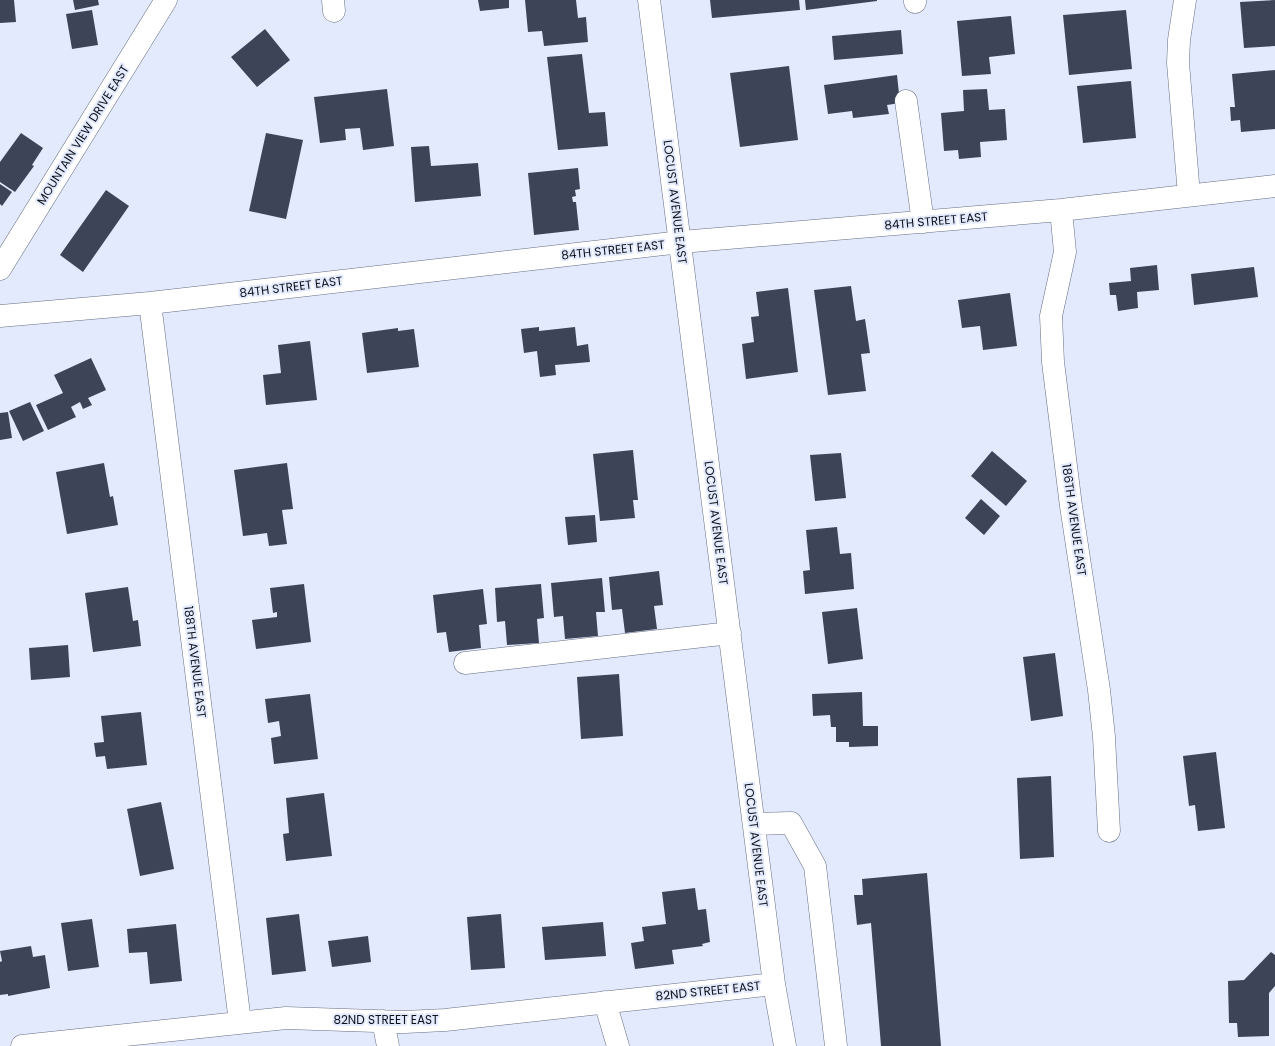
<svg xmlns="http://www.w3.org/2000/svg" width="1275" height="1046" font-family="Poppins,sans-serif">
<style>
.building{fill:#3d4457}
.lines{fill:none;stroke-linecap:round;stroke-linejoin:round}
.minor-casing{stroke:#666e82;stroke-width:23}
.minor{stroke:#fff;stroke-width:22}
.labels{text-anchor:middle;stroke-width:4;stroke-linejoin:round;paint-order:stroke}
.street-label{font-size:12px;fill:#0d1018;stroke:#e3eafd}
</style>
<rect width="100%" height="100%" fill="#e3eafd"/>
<!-- building -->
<path class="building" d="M0,0H14L16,22L0,23Z
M73,0H98L99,5L75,10Z
M478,0H509V8L480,11Z
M525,0H576L578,18L586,17L588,42L544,46L542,31L528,32Z
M710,0H799L800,10L712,18Z
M805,0H877V1L806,10Z
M1275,0V46L1244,48L1240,2Z
M92,10L98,45L72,49L66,14Z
M1126,10L1132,69L1069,75L1063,15Z
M1011,16L1015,54L989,57L991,74L962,76L957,21Z
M265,29L290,60L257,87L231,57Z
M901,30L903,54L834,60L832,36Z
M582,54L589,113L605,112L608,146L558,150L547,57Z
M789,66L798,140L740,147L730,73Z
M1275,70V129L1241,132L1240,120L1231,121L1230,107H1235L1232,74Z
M897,75L900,103L887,105L889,114L853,118L852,111L828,114L824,85Z
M1131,81L1136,138L1083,143L1077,86Z
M387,89L394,146L363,150L360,128L345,129L346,140L320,143L314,97Z
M987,89L989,110L1005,109L1007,140L980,142L981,157L959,159L958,150L944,151L941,113L964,111L963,90Z
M21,133L43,148L32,165L34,166L15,192L0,182V162Z
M266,133L303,140L286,219L249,211Z
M429,146L431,166L478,163L481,196L415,202L411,147Z
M578,168L580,189L575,190L576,196L572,197L573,202H576L579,230L534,235L528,173Z
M0,184L12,192L2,206L0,204Z
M106,190L129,206L83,272L60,255Z
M1157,265L1159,290L1137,292L1138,308L1118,311L1116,295H1110L1109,283L1131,281L1130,268Z
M1254,267L1258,297L1194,305L1191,274Z
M851,286L856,321L865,319L870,353L861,354L866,391L828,395L814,290Z
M788,288L798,372L746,379L742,344L754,342L751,317L759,316L756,292Z
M1010,293L1017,346L983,350L980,326L962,328L958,300Z
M539,327V331L575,327L577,346L588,344L590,362L555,365L556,375L540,377L537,351L524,353L521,329Z
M398,328V331L414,329L419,367L367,373L362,333Z
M310,341L317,400L266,405L263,375L281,373L278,345Z
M91,358L106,390L88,398L92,405L83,409L80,402L71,407L76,417L48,430L36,405L63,393L54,375Z
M30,402L44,431L23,441L9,411Z
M8,412L12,438L0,440V413Z
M633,450L638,500H633L635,518L600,521L593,454Z
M992,451L1027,481L1006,506L971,476Z
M841,453L846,498L815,501L810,455Z
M104,463L110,497L113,496L118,525L67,534L56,472Z
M287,463L293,509L282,510L287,544L269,546L267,533L243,536L234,470Z
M981,499L1000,516L984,535L965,518Z
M595,515L597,542L568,545L565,517Z
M837,527L840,554L851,553L854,589L805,594L803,571L810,570L806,530Z
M659,571L663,605L654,606L657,629L625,633L622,609L612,610L609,577Z
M602,578L605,612H596L598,636L565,639L563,616L554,617L551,583Z
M304,584L311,642L256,649L252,620L277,617V612L273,613L270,588Z
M541,584L544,618L537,619L539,643L507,645L505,621L497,622L495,588Z
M128,587L133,621L138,620L141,646L93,652L85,593Z
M483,589L487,624L479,625L481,648L449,652L446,632L437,633L433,595Z
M857,608L863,659L828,664L822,612Z
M68,645L70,677L31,680L29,648Z
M1055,653L1063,716L1031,721L1023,657Z
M619,674L623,736L581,739L577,677Z
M862,692L863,726H878V746L849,747V742H836V727H831L830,715L813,716L812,694Z
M310,694L318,759L274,764L271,738L281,736L279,721L268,723L265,699Z
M141,712L147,765L107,769L105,756L96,757L94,743L104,742L101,716Z
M1216,752L1225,828L1198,831L1195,805L1189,806L1183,756Z
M1051,776L1054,857L1020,859L1017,778Z
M324,793L332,856L286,861L283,834L289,833L286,798Z
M161,802L174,869L140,876L127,809Z
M927,873L941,1046H881L871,923L857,925L854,895H863L862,879Z
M695,888L698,910L706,909L710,942L702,944L703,946L672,950L674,964L635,969L631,943L644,941L642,927L666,924L662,892Z
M299,914L306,971L272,975L266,918Z
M501,914L505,968L471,970L467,917Z
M92,919L99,967L68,971L61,923Z
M603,922L606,956L545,960L542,927Z
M176,924L182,981L150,984L147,952L129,953L127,929Z
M368,936L371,962L332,967L328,941Z
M31,946L33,957L45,955L50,988L8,996V994L0,995V962L2,961L0,951Z
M1271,952L1275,955V986L1269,993V1036L1238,1037L1237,1023H1229L1228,981L1244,980Z"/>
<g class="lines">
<defs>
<path id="minor" d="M333,0L334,11
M649,0L774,984L785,1046
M915,0V2
M1185,0L1179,40L1178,63L1189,195
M906,101L923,222
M1061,210L1065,252L1051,316L1053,362L1071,506L1099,690L1104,737L1109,831
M0,269L166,0
M150,303L240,1022
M0,316L150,303L681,242L1061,210L1275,186
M465,663L730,633
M754,824L791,823L815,866L836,1046
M605,1002L618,1046
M383,1021L388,1046
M22,1046L286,1018L405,1022L445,1020L774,984"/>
</defs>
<!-- minor casing -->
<use href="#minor" class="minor-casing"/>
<!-- minor -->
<use href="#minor" class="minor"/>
</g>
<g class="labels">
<!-- street labels -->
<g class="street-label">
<text transform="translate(83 135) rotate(-58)" y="4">MOUNTAIN VIEW DRIVE EAST</text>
<text transform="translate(675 202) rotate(83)" y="4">LOCUST AVENUE EAST</text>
<text transform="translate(936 221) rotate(-5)" y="4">84TH STREET EAST</text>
<text transform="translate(613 250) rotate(-6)" y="4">84TH STREET EAST</text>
<text transform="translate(291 287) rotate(-7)" y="4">84TH STREET EAST</text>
<text transform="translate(1074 520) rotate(82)" y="4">186TH AVENUE EAST</text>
<text transform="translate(716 523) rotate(83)" y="4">LOCUST AVENUE EAST</text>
<text transform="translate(195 662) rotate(83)" y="4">188TH AVENUE EAST</text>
<text transform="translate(756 845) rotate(83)" y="4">LOCUST AVENUE EAST</text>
<text transform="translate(708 991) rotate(-6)" y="4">82ND STREET EAST</text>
<text x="386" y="1024">82ND STREET EAST</text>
</g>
</g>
</svg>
